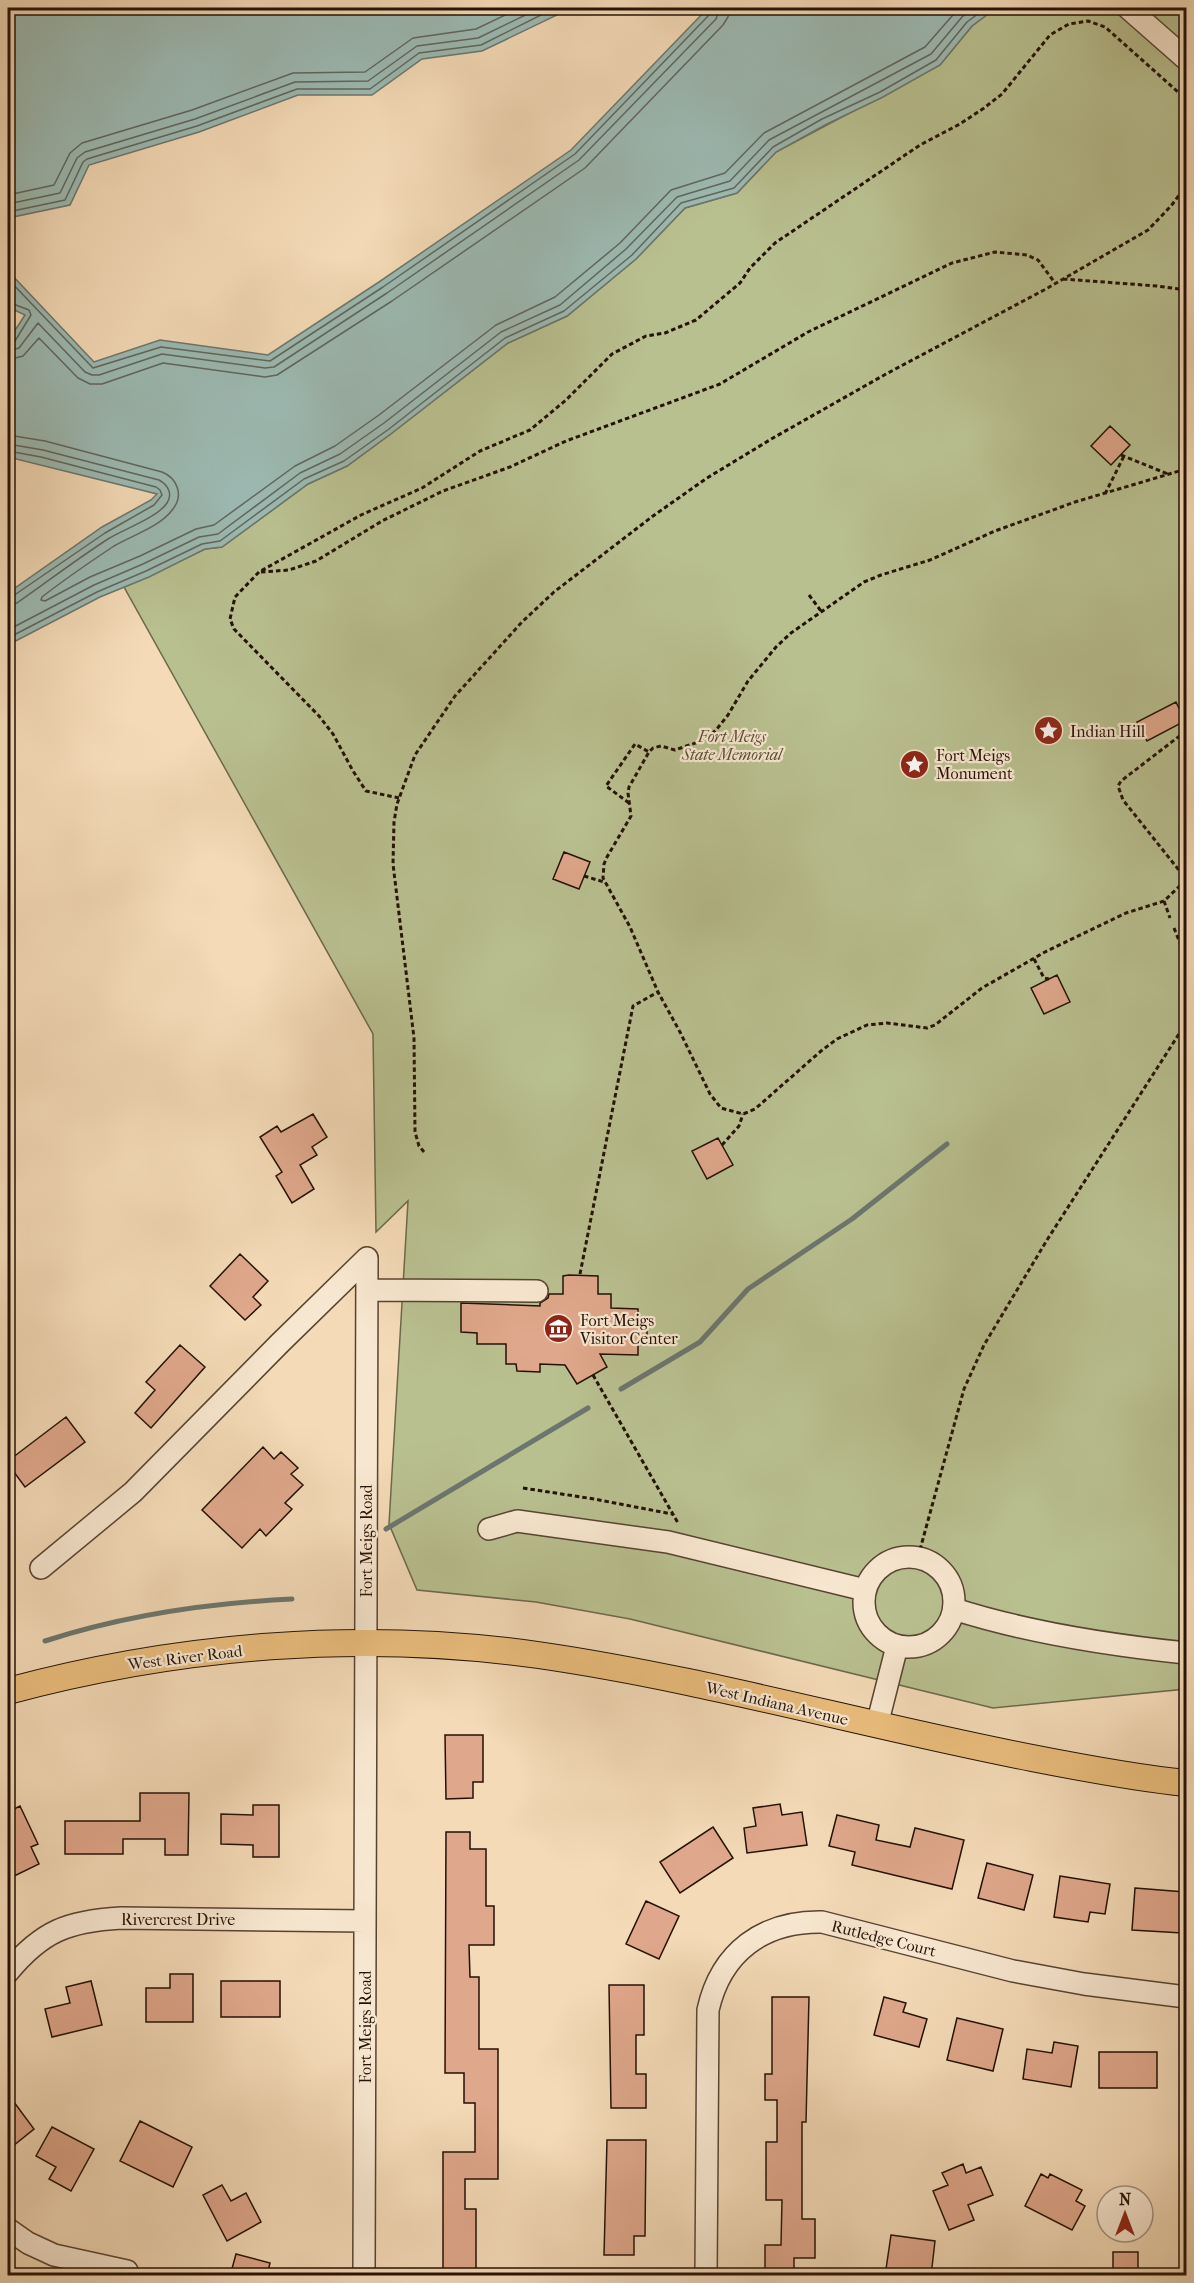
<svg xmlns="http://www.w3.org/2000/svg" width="1194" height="2283" font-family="'IM FELL French Canon',serif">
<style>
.green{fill:#b9c090;stroke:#6e684c;stroke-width:1.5}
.water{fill:#9cbab3;stroke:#6c766e;stroke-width:1.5}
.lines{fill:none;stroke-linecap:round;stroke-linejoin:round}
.shore{stroke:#60665d;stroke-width:1.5}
.stream{stroke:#6c766e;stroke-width:5}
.building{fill:#dfa78b;stroke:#241107;stroke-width:1.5}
.minor-casing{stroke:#584333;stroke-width:24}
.major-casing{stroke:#241107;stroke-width:28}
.path{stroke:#241107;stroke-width:3;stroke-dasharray:4.5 3;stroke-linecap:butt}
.minor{stroke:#f8e7d0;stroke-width:21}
.major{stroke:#eabd7c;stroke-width:26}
.labels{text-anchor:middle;stroke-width:4.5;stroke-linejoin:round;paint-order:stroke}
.poi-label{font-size:16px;fill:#241107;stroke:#f8e7d0;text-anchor:start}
.park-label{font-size:16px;font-style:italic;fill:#584e37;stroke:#f8e7d0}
.street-label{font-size:16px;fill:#241107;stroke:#f8e7d0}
</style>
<rect width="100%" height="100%" fill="#f4dab7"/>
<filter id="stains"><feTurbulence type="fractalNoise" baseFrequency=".00333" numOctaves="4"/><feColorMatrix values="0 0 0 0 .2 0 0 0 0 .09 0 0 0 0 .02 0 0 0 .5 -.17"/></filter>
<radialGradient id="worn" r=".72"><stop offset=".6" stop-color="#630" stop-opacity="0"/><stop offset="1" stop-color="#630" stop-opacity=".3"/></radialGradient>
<!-- green -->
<path class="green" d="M996,8H1186V1689L993,1708L630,1619L536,1602L417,1590L389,1524L408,1201L376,1232L373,1034L124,587L205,549L222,547L308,484L347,466L392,433L508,343L567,316L636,259L685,208L737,193L776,152L940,65L972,26Z"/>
<!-- water -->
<path class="water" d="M8,8H562L557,15L482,51L422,59L372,95H298L199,132L89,165L70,205L8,218Z
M708,8H996L972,26L940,65L883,97L825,125L776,152L737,193L685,208L636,259L567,316L508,343L392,433L347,466L308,484L222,547L205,549L149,577L100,597L8,645V593L102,527L151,500L157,494L8,457V341L25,315L8,307V271L94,362L160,340L268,355L379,282L571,150Z"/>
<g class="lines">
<!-- shore -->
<path class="shore" d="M8,195L54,185L70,153L82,143L192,110L293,73L365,72L413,38L476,29L520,8
M8,204L60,193L77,158L85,152L195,119L295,82L368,81L417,46L478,38L540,8
M8,212L65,200L83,162L87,159L197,126L297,89H370L419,53L481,45L555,8
M8,279L93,368L161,347L270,361L383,287L575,154L710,14L712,8
M8,302L29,310L31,315L15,341L8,344
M8,351L19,348L38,323L85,372L92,375H99L162,354L265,368L274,367L387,293L579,160L716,19L720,8
M8,360L23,356L39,338L78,378L90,384H102L163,363L265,377L277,375L392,301L585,168L723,25L728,17L729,8
M8,435L45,441L162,472C177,478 184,495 173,509C160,527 133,535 114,546C90,562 65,579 42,597L41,600L45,601L90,577L140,556L196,529L214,525L295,466L335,446L379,415L496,325L555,297L620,243L671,190L725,173L764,133L925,47L959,8
M8,444L43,450L159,480C168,485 173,494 167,503C157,518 124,529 108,539C77,559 47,582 17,603L8,605
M8,451L41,457L156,487L160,490L162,495L154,505L105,533L13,596L8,597
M8,630L94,585L143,564L199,537L218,534L300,473L340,454L384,423L501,332L560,305L626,249L677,197L730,181L769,140L931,54L962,17L974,8
M8,638L97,592L146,571L202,544L220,541L304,479L344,461L389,429L505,338L564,311L632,255L681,203L734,188L773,147L822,119L880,92L936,60L967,22L986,8"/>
<!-- stream -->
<path class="stream" d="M621,1389L700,1342L748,1289L852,1219L947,1144
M386,1529L588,1408
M45,1641C125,1615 208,1603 292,1599"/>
</g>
<!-- building -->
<path class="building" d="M1110,426L1130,445L1111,465L1091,446Z
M1176,702L1185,721L1147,741L1137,722Z
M564,852L590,862L579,889L553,879Z
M1057,975L1070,1002L1044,1014L1031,988Z
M313,1114L327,1137L312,1147L317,1155L300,1165L314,1189L292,1203L276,1176L282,1172L260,1137L277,1126L281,1132Z
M718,1138L733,1165L707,1179L692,1151Z
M240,1254L268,1281L253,1297L261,1305L245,1320L210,1286Z
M569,1275L598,1276V1294H611V1308L638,1309V1319H646L647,1326V1344H638V1355L600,1354L607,1367L577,1384L565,1365L540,1364V1372L517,1371L516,1364H506V1344H477V1333L461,1332V1303L540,1306V1303L548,1298L549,1294H563V1276Z
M180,1345L205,1367L151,1428L135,1413L155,1390L146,1382Z
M66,1417L85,1442L25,1487L8,1464V1461Z
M263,1447L274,1459L281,1452L298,1468L291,1474L303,1485L285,1503L292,1509L266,1536L260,1529L242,1548L202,1510Z
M445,1735H483V1782H473V1798L446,1799Z
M140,1793H189L188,1855H165V1839H123V1854H65V1821H140Z
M780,1804L782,1815L802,1812L807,1845L747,1853L744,1828L756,1826L753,1808Z
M253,1805H279V1857H253V1845L221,1844V1814L253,1815Z
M20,1806L38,1844L31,1847L39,1864L8,1879V1812Z
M837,1815L879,1825L876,1840L910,1847L915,1828L964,1840L952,1889L852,1865L855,1852L829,1846Z
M713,1827L733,1858L680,1893L660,1862Z
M446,1832H470V1849H486V1906H494V1945H469L470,1977H479V2049H498V2179H465V2209H476V2276H443V2152H475V2103H464V2073H445Z
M987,1863L1033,1875L1024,1910L978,1898Z
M1060,1876L1110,1884L1105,1914L1090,1912L1088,1922L1054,1917Z
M1135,1888L1185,1892L1182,1933L1132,1930Z
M646,1901L679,1916L659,1959L626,1944Z
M170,1974H193V2022H146V1988H170Z
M91,1981L102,2025L52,2037L45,2009L70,2003L66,1987Z
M221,1981H280V2017H221Z
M609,1985H644V2035H636V2074H646V2108H611Z
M772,1997H809L806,2122H802V2219H815V2258H794V2269H765V2245H781L782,2200H766V2142H777V2100H765V2074H772Z
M884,1997L906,2003L903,2012L927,2019L919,2047L874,2035Z
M957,2018L1003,2029L993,2071L947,2060Z
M1054,2042L1078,2046L1071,2087L1023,2079L1027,2049L1052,2053Z
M1099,2052H1157V2088H1099Z
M8,2094L34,2129L8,2150Z
M140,2121L192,2147L173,2187L120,2161Z
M52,2127L94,2149L71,2191L49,2179L56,2167L36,2156Z
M607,2140H646L645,2236H634V2255H604Z
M963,2164L966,2173L981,2167L993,2195L968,2205L974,2220L949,2230L933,2191L948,2185L942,2173Z
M1041,2174L1048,2178L1050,2174L1082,2190L1076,2201L1085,2206L1072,2230L1025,2206Z
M222,2185L231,2201L246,2193L261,2222L227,2241L203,2195Z
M891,2235L935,2241L931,2276H885Z
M1113,2252H1138V2276H1113Z
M236,2254L270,2263L267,2276H230Z"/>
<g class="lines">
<defs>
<path id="minor" d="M1128,8L1186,59
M367,1290L537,1291
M489,1529L517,1521L668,1542L865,1590
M864 1602a45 45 0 1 1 90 0a45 45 0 1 1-90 0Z
M41,1568L133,1492L280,1343L367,1258L364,2276
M954,1609C1029,1633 1108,1645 1186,1653
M877,1725L897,1646
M8,1972C42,1931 68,1921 121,1918L365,1921
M8,2229L28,2243L54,2255L127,2271
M706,2276L708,2010C721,1952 763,1921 822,1922L1013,1971L1084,1984L1186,1997"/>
<path id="major" d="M8,1691C179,1645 361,1630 538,1655C704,1679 867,1726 1032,1758C1083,1768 1135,1778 1186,1783"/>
</defs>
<!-- minor casing -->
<use href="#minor" class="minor-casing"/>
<!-- major casing -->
<use href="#major" class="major-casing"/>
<!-- path -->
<path class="path" d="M1063,279L1157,286L1186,290
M1121,455L1168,474
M1186,469L1075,502L995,531L930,560L881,575L864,582L791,633L776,647L748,681L728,715L716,730L704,740L675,750L661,746L653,748L649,752L629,787L628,793L631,816L607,857L604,864L603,878L630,927L658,992L680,1032L710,1094L721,1108L743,1114L755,1109L821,1051L837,1039L867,1025L887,1023L927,1028L935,1025L982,988L1045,952L1126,913L1164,901L1186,880
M1105,494L1124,456
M261,572L289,570L316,561L382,521L443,491L510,467L566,441L720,384L808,332L952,263L995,252L1027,255L1038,260L1055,283
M809,595L821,611
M1182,722L1186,729
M1186,731L1121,781L1118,786L1123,800L1186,879
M399,798L366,791L353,771L333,734L319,716L234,629L230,619L235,597L259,572L361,515L422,488L480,451L530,430L566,400L612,354L646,336L665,333L696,320L740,283L750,268L775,243L920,145L960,124L984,108L1002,94L1050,35L1069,24L1088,21L1105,27L1186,99
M629,803L606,786L635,744L649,752
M584,876L604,882
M1164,901L1170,918
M1174,928L1186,958
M1034,959L1044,978L1049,979
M722,1145L739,1126L743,1114
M424,1152L419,1146L415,1132L414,1038L393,864L394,822L397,804L415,755L455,696L522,622L554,592L653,516L707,478L773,438L886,374L1044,290L1148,230L1171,206L1186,186
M580,1274L633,1006L658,992
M593,1375L678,1523
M523,1488L594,1499L672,1514
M918,1557L964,1389L984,1345L1047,1240L1186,1023"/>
<!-- minor -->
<use href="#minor" class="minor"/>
<!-- major -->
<use href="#major" class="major"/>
</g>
<!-- icons -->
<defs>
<symbol id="sight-disc" viewBox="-11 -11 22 22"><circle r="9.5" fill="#8f2418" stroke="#f8e7d0"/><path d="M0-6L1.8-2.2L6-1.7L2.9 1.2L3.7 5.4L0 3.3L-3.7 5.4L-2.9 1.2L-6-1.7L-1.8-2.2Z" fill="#fff"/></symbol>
<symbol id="museum-disc" viewBox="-11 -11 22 22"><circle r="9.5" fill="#8f2418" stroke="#f8e7d0"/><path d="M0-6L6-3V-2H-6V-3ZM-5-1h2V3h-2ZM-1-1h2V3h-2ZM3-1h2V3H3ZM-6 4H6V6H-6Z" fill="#fff"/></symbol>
</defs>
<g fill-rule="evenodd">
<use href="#sight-disc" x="1032" y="714" width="33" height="33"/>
<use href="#sight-disc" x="898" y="748" width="33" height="33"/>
<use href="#museum-disc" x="542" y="1312" width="33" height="33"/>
</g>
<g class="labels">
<!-- poi labels -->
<g class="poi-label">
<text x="1070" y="737">Indian Hill</text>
<text x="936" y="761">Fort Meigs<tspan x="936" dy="18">Monument</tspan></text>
<text x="580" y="1326">Fort Meigs<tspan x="580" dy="18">Visitor Center</tspan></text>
</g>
<!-- park labels -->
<g class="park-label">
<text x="732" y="742">Fort Meigs<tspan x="732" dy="18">State Memorial</tspan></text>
</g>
<!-- street labels -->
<g class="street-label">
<text transform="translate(366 1541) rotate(-90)" y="6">Fort Meigs Road</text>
<text transform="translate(185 1657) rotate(-7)" y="6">West River Road</text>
<text transform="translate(777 1703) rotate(13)" y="6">West Indiana Avenue</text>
<text x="178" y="1925">Rivercrest Drive</text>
<text transform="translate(884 1938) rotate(14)" y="6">Rutledge Court</text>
<text transform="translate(365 2027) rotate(-90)" y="6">Fort Meigs Road</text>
</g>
</g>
<!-- margin -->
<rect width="1194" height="2283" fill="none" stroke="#f4dab7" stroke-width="30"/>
<rect x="9" y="9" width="1176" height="2265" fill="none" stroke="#241107" stroke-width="3"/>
<rect x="15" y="15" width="1164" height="2253" fill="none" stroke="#241107" stroke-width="1.5"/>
<!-- north arrow -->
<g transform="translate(1125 2214)"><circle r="28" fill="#f8e7d0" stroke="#a39180" stroke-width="1.5"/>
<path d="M0-4.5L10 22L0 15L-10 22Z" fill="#8f2418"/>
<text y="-9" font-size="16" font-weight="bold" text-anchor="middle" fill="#241107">N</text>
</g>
<rect width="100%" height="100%" filter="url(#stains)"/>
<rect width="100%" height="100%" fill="url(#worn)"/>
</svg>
